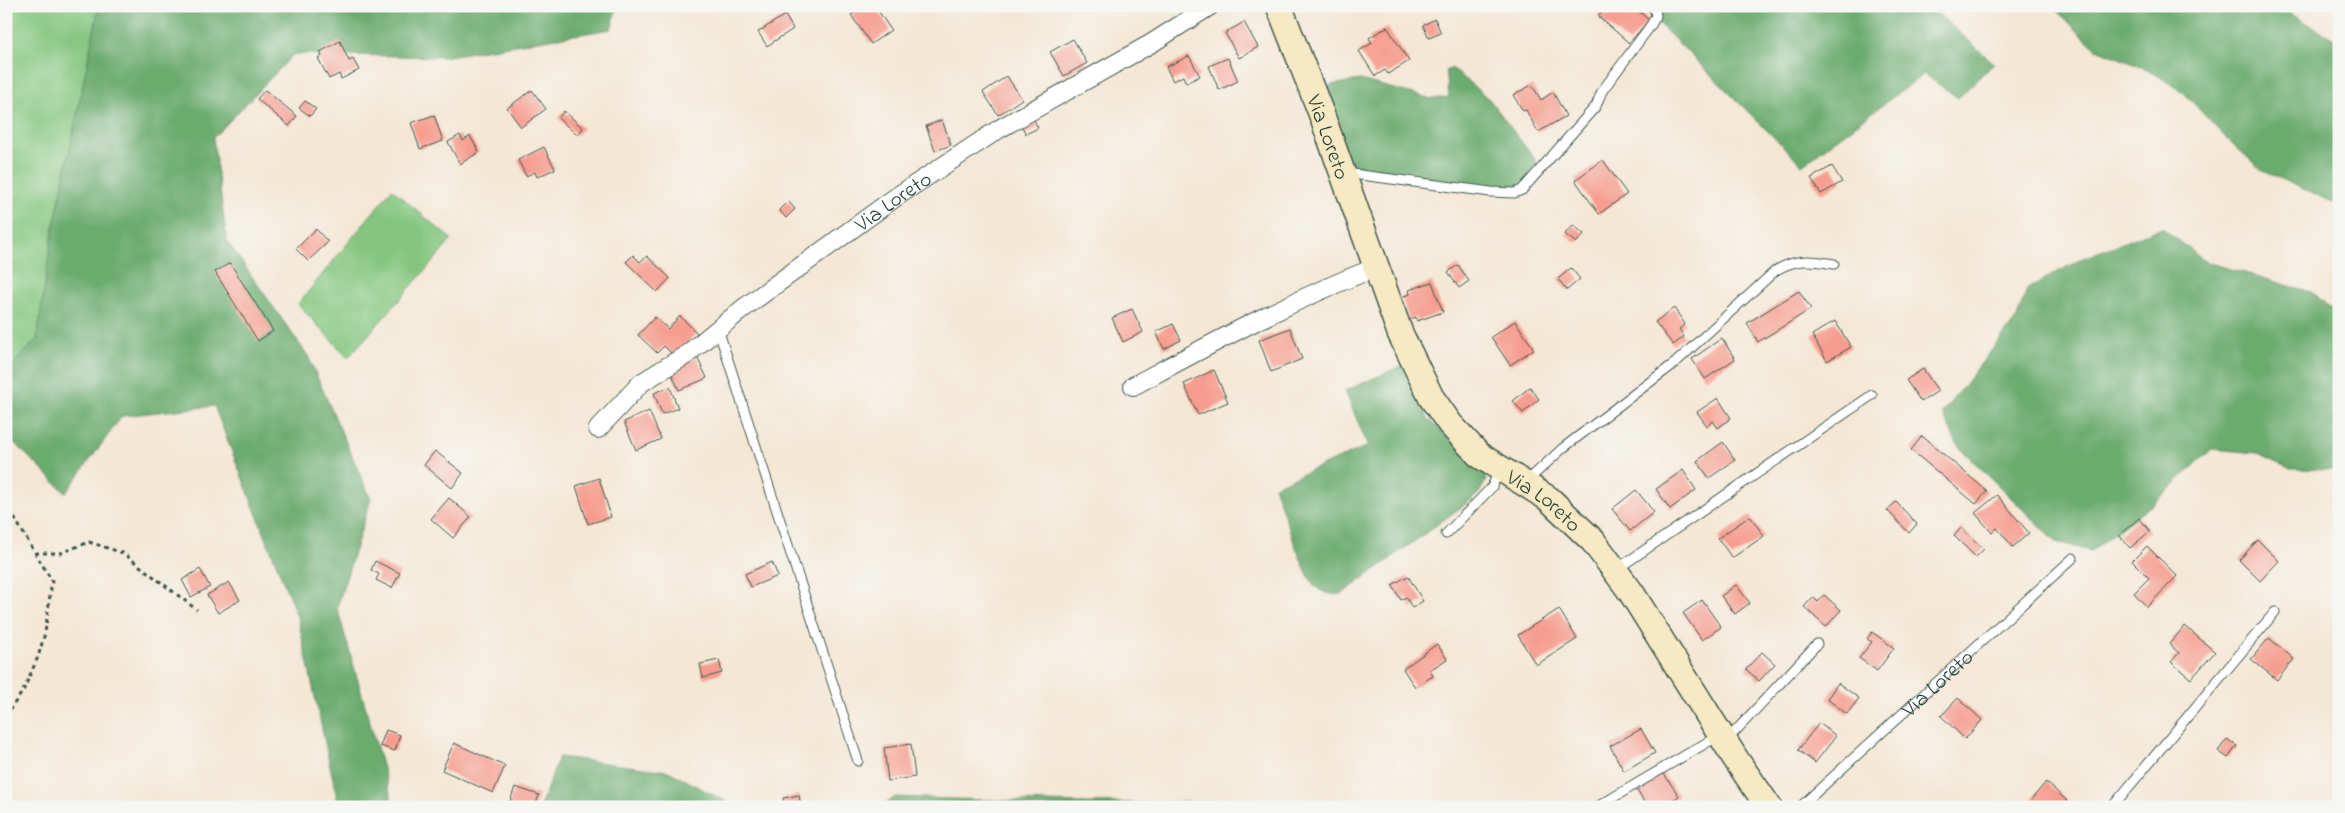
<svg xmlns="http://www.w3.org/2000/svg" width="2345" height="813" font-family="'Indie Flower',sans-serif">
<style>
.green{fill:#84c67f;stroke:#52825a}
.forest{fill:#6bab6e;stroke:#457451}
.building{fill:#f69d8f}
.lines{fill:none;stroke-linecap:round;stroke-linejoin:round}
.lane-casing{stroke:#3f564c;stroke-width:11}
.street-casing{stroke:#3f564c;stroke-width:20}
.secondary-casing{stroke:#3f564c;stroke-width:28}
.path{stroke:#3f564c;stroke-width:3;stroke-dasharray:4 4;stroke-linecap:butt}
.lane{stroke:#fff;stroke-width:9}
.street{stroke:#fff;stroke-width:18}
.secondary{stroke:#f6e9c3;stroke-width:25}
.labels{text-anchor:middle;stroke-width:4.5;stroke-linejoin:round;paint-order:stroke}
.street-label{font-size:22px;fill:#1f3d34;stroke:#f6f6f2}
</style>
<rect width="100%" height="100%" fill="#f6f6f2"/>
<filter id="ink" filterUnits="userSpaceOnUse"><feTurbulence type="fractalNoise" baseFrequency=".02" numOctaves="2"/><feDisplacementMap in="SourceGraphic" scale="10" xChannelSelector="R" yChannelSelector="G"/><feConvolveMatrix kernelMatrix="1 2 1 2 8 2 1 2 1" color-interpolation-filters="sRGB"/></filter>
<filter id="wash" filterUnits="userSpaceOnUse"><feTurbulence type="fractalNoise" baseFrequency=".0096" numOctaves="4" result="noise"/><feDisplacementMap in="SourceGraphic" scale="20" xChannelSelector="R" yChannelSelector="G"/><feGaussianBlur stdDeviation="1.12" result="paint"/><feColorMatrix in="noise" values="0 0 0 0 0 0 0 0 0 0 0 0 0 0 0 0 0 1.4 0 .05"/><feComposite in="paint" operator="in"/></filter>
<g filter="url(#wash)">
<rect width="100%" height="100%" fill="#f4e7d4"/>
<!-- green -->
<path class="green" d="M6,6H99L51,242L37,339L6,372Z
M392,189L452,240L348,358L298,304Z"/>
<!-- forest -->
<path class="forest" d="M99,6H587L617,8L611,29L443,57L294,54L213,138L227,241L308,356L371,499L337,607L394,807H339L298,619L214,406L122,416L66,493L6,435V372L37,339L51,242Z
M1641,6H1929L1994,63L1958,98L1924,74L1802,165Z
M2052,6H2278L2339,42V205L2261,170L2221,133L2183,92L2149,70L2096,49Z
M1452,68L1490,100L1536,161L1533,170L1520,186L1497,190L1429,178L1366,173L1350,169L1326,93L1330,85L1360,80L1432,99L1449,97L1446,71Z
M2162,228L2207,262L2311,292L2339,315V467L2332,470L2291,469L2256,453L2212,449L2153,504L2091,551L2056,542L1958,446L1942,413L2017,318L2027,289L2085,257Z
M1403,365L1428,419L1484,469L1486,481L1479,493L1471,500L1342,594C1333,595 1323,594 1316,587C1303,574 1282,508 1274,486L1368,446L1345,391Z
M559,757L668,771L731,804V807H540Z
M895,797L1079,803L1218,802L1221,807H881Z"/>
<g id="blocks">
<!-- building -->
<path class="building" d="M865,6H875L891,30L871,44L851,15Z
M1606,6H1633L1649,20L1629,43L1598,16Z
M785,15L793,29L767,46L758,32Z
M1435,19L1441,33L1429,38L1423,25Z
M1244,22L1258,47L1239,58L1225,33Z
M1387,27L1409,61L1388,74L1385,70L1375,76L1359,51L1372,43L1369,38Z
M1073,39L1087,63L1064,76L1050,52Z
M340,41L349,61L353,59L359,70L341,79L339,74L329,79L318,58L322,56L320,52Z
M1189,56L1200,76L1186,83L1183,76L1173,81L1166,67Z
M1228,58L1238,81L1219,90L1209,66Z
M1007,76L1022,99L998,115L983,92Z
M1532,85L1541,100L1553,92L1566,116L1538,132L1526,110L1523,111L1513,95Z
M265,90L297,116L289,126L257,99Z
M532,90L546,109L521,127L507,108Z
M305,101L316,109L310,116L299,108Z
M564,111L583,128L577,135L558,118Z
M434,115L443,141L420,149L411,123Z
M1032,116L1038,128L1026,134L1020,123Z
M942,120L951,145L935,151L926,126Z
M460,135L463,141L470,136L479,152L460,164L448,142Z
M544,147L555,169L537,177L535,172L526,176L518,160Z
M1603,160L1627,194L1599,214L1575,180Z
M1832,166L1842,182L1821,194L1811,178Z
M788,201L795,209L786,218L779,210Z
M1573,225L1584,234L1576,243L1565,234Z
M316,229L328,242L308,261L296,249Z
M633,255L640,262L647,256L670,278L657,292L626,262Z
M230,263L273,331L258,341L215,272Z
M1458,265L1469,281L1459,288L1448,272Z
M1571,268L1580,279L1567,290L1558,279Z
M1432,282L1443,312L1417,321L1416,317L1409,320L1401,297L1410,294L1409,290Z
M1799,291L1811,309L1758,342L1747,323Z
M1674,308L1685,324L1679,329L1684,337L1673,345L1655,322Z
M1132,309L1143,332L1123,342L1112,318Z
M680,316L697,333L674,356L664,346L657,353L638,335L655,317L668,329Z
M1515,321L1534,349L1510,365L1491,337Z
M1835,321L1851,347L1827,361L1812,335Z
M1173,324L1181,340L1164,349L1156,332Z
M1290,328L1302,359L1271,372L1259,340Z
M1722,338L1735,359L1705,379L1692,359Z
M697,357L707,378L679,390L670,370Z
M1923,369L1938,391L1921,402L1906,380Z
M1214,370L1228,402L1198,415L1184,384Z
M670,387L678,408L662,414L654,393Z
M1530,387L1539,399L1523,413L1513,401Z
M1718,398L1731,418L1718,428L1713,421L1707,426L1697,412Z
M649,411L661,439L636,450L624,422Z
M1922,436L1987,491L1976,504L1911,450Z
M1723,442L1735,460L1709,478L1697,461Z
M435,451L463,473L452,488L424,465Z
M1683,470L1696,490L1670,509L1656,489Z
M599,478L611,517L588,524L576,486Z
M1636,490L1654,512L1630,531L1612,509Z
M1997,495L2029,533L2013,547L1997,528L1992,533L1975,513Z
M449,498L471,517L453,538L431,519Z
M1896,502L1917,524L1909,533L1887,510Z
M1750,516L1764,536L1732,558L1718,538Z
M2139,518L2150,531L2130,548L2119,535Z
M1961,528L1984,549L1976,557L1954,536Z
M2258,540L2279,561L2260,581L2239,560Z
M2147,546L2177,576L2147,607L2134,593L2149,578L2132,561Z
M375,561L400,573L392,588L376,580L379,574L371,570Z
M772,562L778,576L751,587L745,574Z
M200,569L210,587L191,597L182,580Z
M1408,576L1423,601L1412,608L1406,597L1401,600L1392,585Z
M229,582L240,600L218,613L207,595Z
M1736,585L1750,603L1735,614L1721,596Z
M1824,595L1841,610L1826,627L1804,607L1813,597L1818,602Z
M1702,600L1721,627L1702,640L1683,613Z
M1559,609L1577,639L1536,665L1518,635Z
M2185,626L2215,652L2191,679L2171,662L2179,653L2169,644Z
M1872,632L1894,648L1877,671L1859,658L1872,642L1867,639Z
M2269,638L2294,659L2277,680L2251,659Z
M1437,644L1447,659L1430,670L1433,676L1415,687L1403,669Z
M1762,652L1775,664L1759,681L1746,669Z
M719,660L722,673L703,678L700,664Z
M1838,683L1859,698L1847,714L1827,699Z
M1958,698L1982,720L1965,739L1941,716Z
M1819,723L1836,736L1815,763L1798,750Z
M1641,729L1655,753L1624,771L1610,746Z
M386,730L400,735L395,751L380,746Z
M2227,739L2237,746L2228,758L2218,751Z
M454,743L505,766L493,793L442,770Z
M911,744L915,777L888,781L884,748Z
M1661,770L1679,796L1663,807H1647L1635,787Z
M2046,782L2074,807H2025Z
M515,787L539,795L535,807H508Z
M799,795L801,807H785L783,798Z"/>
</g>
</g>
<g filter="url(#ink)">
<use href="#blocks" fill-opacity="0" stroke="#3f564c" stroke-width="1"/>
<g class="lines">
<defs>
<g id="lane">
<path d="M1345,173L1491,192L1514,193L1522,190L1596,106L1602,91L1651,25L1656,16L1655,9"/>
<path d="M718,329L858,761"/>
<path d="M1525,483L1563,448L1675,363L1775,271C1795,258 1812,260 1834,264"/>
<path d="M1446,534L1492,487L1496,478L1493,470"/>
<path d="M1617,569L1872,395"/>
<path d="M1727,740L1817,644"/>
<path d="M1597,807L1718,736"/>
<path id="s1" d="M1800,807L2073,558"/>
<path d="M2112,807L2275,612"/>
</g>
<g id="street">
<path d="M1133,386C1213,343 1291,300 1377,267"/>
<path id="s2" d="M598,429L641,383L686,355L745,307L896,197L999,129L1152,43L1210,6"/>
</g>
<g id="secondary">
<path id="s3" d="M1279,6L1321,113L1400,333L1431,397L1450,424L1479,455L1549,499L1593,541L1631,592L1737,761L1769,807"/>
</g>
</defs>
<!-- lane casing -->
<use href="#lane" class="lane-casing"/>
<!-- street casing -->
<use href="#street" class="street-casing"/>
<!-- secondary casing -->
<use href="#secondary" class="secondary-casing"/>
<!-- path -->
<path class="path" d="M6,504L52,581L45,633L38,657L23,691L6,715
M35,553H61L89,542L123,553L197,610"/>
<!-- lane -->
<use href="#lane" class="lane"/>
<!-- street -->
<use href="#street" class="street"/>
<!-- secondary -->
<use href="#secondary" class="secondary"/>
</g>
</g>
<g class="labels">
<!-- street labels -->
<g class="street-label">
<text dy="8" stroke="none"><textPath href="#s3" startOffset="140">Via Loreto</textPath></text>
<text dy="8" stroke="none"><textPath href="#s2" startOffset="374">Via Loreto</textPath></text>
<text dy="8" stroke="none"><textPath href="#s3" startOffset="575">Via Loreto</textPath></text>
<text dy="8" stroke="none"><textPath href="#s1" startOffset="185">Via Loreto</textPath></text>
</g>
</g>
<!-- margin -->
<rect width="2345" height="813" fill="none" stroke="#f6f6f2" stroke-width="25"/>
</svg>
